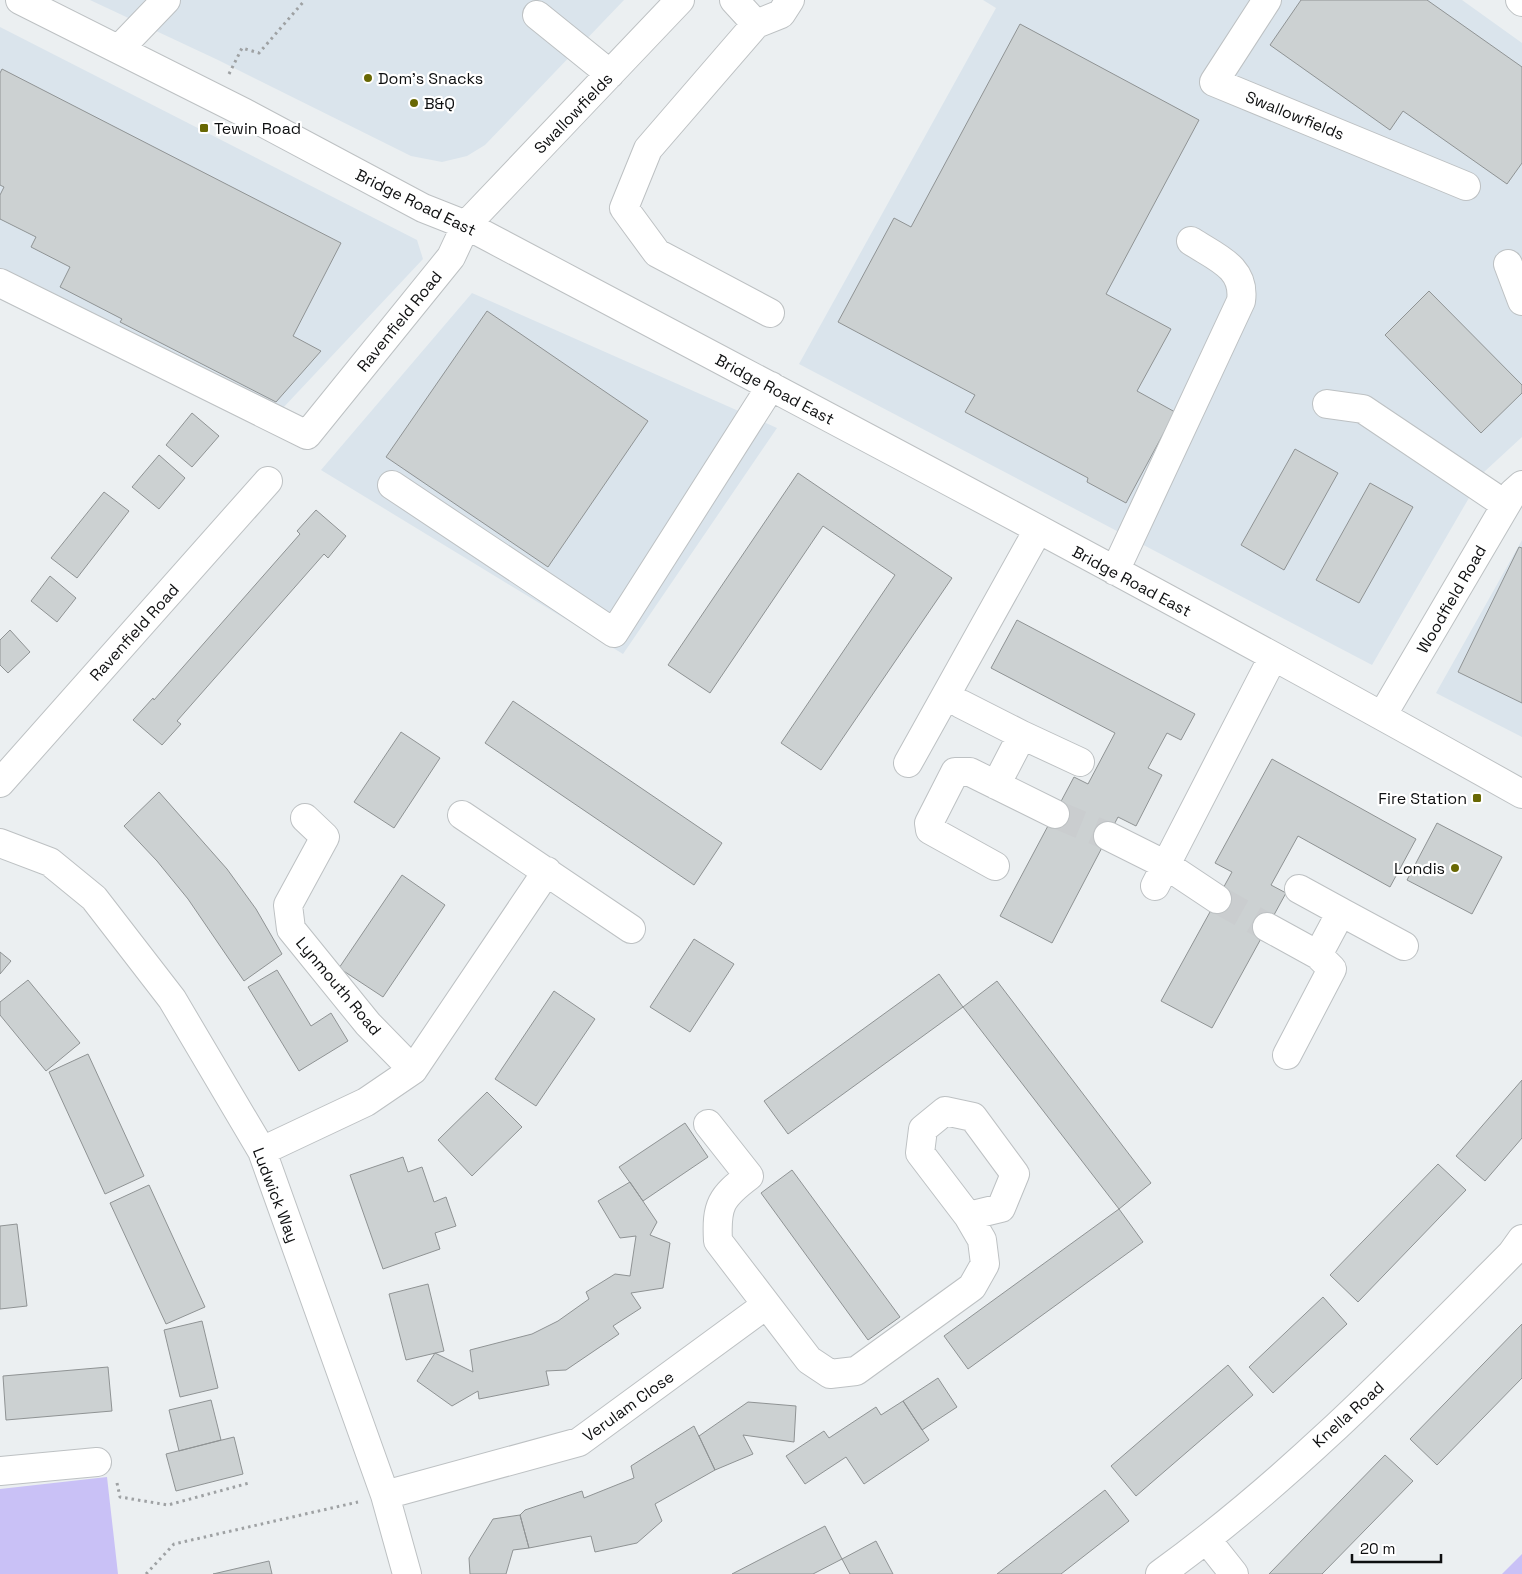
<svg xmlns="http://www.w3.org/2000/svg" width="1522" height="1574" font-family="'Space Grotesk',sans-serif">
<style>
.built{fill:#dae4ec}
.green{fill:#c9c1f6}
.building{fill:#ccd1d2;stroke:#8f9394}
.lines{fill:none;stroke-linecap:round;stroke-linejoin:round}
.minor-tunnel{stroke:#cacdcf;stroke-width:28;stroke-dasharray:28 14;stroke-linecap:butt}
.minor-casing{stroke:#bdc1c3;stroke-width:30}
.path{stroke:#9ea1a3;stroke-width:3;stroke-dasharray:2.5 4;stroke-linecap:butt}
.minor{stroke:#fff;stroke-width:28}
.poi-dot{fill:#686804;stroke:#fff;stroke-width:2}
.labels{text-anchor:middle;stroke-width:4.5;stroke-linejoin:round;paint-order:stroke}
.poi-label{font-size:16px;fill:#0e0f10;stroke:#fff;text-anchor:start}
.street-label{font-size:16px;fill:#0e0f10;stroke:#fff}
</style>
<rect width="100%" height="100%" fill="#ebeff1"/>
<!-- built -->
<path class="built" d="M90,0H624L485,145L467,156L442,162L411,156L218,60Z
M983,0H1462L1522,43V437L1484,472L1372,665L799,364L996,8Z
M0,27L417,240L423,259L266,426L0,296Z
M472,293L777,428L623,654L321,470Z
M1522,540V737L1436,693Z"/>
<!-- green -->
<path class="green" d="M107,1477L118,1574H0V1489Z
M1522,1554V1574H1502Z"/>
<!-- building -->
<path class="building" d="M1301,0H1427L1522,67V163L1507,184L1403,111L1390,130L1270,45Z
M1020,24L1199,120L1106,294L1171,329L1137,391L1175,412L1126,503L1087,482L1088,478L965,412L975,395L838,322L894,218L911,227Z
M2,69L341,243L293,336L321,351L276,402L120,322L122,319L60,287L70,267L31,247L36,237L0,219V195L4,187L0,185V73Z
M1429,291L1522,385V393L1481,433L1385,335Z
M487,311L648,421L548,567L386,457Z
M192,413L219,436L192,467L166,445Z
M1295,449L1338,473L1284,570L1241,545Z
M159,455L185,478L159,509L132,487Z
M798,473L952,578L821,770L781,743L895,575L823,526L710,693L668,665Z
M1370,483L1413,507L1359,603L1316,580Z
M104,492L129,511L77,578L51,558Z
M316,510L346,536L328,558L324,554L177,721L181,724L162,745L133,720L153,698L154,700L300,534L297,531Z
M1519,547L1522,548V703L1458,672Z
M50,576L76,598L57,622L31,601Z
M1017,620L1195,714L1181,740L1167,733L1148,768L1162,775L1136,826L1118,817L1052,943L1000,916L1074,777L1088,784L1115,733L991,668Z
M10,630L30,652L8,673L0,665V640Z
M513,701L722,843L694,885L485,743Z
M401,732L440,758L394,828L354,802Z
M1272,759L1416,839L1390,887L1298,836L1271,885L1286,893L1212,1028L1161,1001L1232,872L1215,863Z
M159,792L227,869L256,909L282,954L244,981L188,899L157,861L124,826Z
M1437,823L1502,857L1472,914L1407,880Z
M402,875L445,905L383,997L339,968Z
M694,939L734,964L690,1032L650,1007Z
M0,952L11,961L0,974Z
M277,970L311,1026L331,1013L348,1041L299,1071L248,987Z
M939,974L963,1007L788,1134L764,1101Z
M28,980L80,1043L46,1071L0,1015V1002Z
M997,981L1151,1183L1119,1209L963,1007Z
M554,991L595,1019L536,1106L495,1079Z
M88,1054L144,1176L105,1194L49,1072Z
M1522,1080V1138L1485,1181L1456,1156Z
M487,1092L522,1127L472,1176L438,1140Z
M685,1123L708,1157L643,1201L619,1167Z
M403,1157L408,1172L422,1167L434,1202L446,1197L456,1226L435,1233L440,1249L383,1269L350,1175Z
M1438,1164L1466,1190L1358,1302L1330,1275Z
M792,1170L900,1317L868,1340L761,1193Z
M630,1182L657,1222L650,1235L670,1243L663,1288L631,1293L641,1308L613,1326L619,1334L566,1370L546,1371L549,1385L479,1399L478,1391L452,1406L417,1381L435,1353L473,1372L470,1350L532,1334L558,1321L589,1299L586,1292L615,1274L630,1276L636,1236L620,1238L598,1201Z
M149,1185L205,1307L166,1324L110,1203Z
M1119,1209L1143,1242L968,1369L944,1336Z
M17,1224L27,1306L0,1309V1226Z
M428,1284L444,1351L406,1360L389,1294Z
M1323,1297L1347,1324L1273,1393L1249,1367Z
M202,1321L218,1388L180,1397L164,1330Z
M1522,1324V1378L1437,1465L1410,1439Z
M1228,1365L1253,1395L1136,1496L1111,1466Z
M108,1367L112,1411L6,1420L3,1376Z
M938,1378L957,1407L922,1430L903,1401Z
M211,1400L221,1440L179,1451L169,1410Z
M903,1401L929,1440L864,1484L846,1457L805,1484L786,1456L824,1431L829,1438L876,1407L881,1415Z
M748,1402L796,1406L794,1442L743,1435L753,1454L715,1470L699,1436Z
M694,1426L715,1470L655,1504L662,1521L637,1543L595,1552L591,1536L529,1548L520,1515L525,1510L582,1491L584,1498L634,1478L631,1466Z
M234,1437L243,1474L176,1491L166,1454Z
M1385,1455L1413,1481L1322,1574H1269Z
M1105,1490L1129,1521L1061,1574H997Z
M520,1515L529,1548L513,1550L506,1574H470L469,1558L493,1519Z
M825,1526L842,1559L813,1574H732Z
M876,1541L893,1574H850L842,1559Z
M269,1561L272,1574H213Z"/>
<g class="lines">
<!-- minor-tunnel -->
<path class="minor-tunnel" d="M1055,814L1108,836
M1217,899L1267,927"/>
<defs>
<path id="minor" d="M20,0L245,113L423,208L466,225C819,412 1173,598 1522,794
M734,0L756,24L648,149L624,208L657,253L770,313
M1267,0L1214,82L1466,186
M1520,0L1522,2
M537,15L610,74
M756,24L781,14L790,0
M119,49L166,0
M1508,264L1522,301
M0,283L307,435L451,257L466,225L680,0
M1327,404L1363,409L1506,505
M392,485L614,633L771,386
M1115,571L1241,301C1246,267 1215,257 1191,241
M961,704L1022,735L996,785
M1382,716L1513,493L1522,485
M1022,735L1080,762
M908,763L1038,530
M0,783L268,481
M462,815L631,929
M305,818L325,837L288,905L291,929L368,1024L413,1070
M1108,836L1166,865L1217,899
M0,843L50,862L94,898L172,999L262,1151L385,1495L407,1574
M995,866L930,830L929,823L955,772H970L1055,814
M1155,886L1273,657
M1299,889L1341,912L1318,955
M1341,912L1404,946
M1267,927L1318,955L1332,969L1287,1055
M708,1124L749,1176C721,1197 716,1205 718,1241L809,1360L830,1374L856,1371L972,1287L985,1264L982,1240L968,1216L920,1153L923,1129L945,1111L973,1117L1015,1174L1001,1208L968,1216
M262,1151L366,1102L413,1070L547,871
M0,1471L97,1462
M385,1495L579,1442L766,1305
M1207,1540L1234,1574
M1160,1574C1289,1481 1400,1366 1512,1253L1522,1239"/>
</defs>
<!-- minor casing -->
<use href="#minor" class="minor-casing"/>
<!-- path -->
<path class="path" d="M229,74L242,48L259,53L305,0
M117,1483L120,1497L168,1505L249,1483
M146,1574L174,1544L358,1502"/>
<!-- minor -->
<use href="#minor" class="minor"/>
</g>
<!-- markers -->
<g class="poi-dot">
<circle cx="368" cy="78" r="5"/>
<circle cx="414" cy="103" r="5"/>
<rect x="199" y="123" width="10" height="10" rx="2.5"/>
<rect x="1472" y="793" width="10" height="10" rx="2.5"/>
<circle cx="1455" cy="868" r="5"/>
</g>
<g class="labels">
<!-- poi labels -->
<g class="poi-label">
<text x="378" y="84">Dom's Snacks</text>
<text x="424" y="109">B&amp;Q</text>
<text x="214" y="134">Tewin Road</text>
<text x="1467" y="804" text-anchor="end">Fire Station</text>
<text x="1445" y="874" text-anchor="end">Londis</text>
</g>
<!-- street labels -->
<g class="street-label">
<text transform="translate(573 113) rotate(-46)" y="6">Swallowfields</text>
<text transform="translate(1295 115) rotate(22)" y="6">Swallowfields</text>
<text transform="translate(416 202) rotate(26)" y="6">Bridge Road East</text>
<text transform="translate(399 321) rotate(-51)" y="6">Ravenfield Road</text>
<text transform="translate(775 389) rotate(28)" y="6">Bridge Road East</text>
<text transform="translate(1132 581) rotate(28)" y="6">Bridge Road East</text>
<text transform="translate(1451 599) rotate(-60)" y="6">Woodfield Road</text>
<text transform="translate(134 632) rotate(-48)" y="6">Ravenfield Road</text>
<text transform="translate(339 986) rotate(50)" y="6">Lynmouth Road</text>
<text transform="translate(276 1195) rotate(69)" y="6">Ludwick Way</text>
<text transform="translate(628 1406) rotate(-36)" y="6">Verulam Close</text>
<text transform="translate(1348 1414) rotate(-42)" y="6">Knella Road</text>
</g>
</g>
<!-- scale -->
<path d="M1352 1554v8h89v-8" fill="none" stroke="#0e0f10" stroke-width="2.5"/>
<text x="1360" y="1554" font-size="15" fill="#0e0f10" stroke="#ffffff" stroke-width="4" paint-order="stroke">20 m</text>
</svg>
